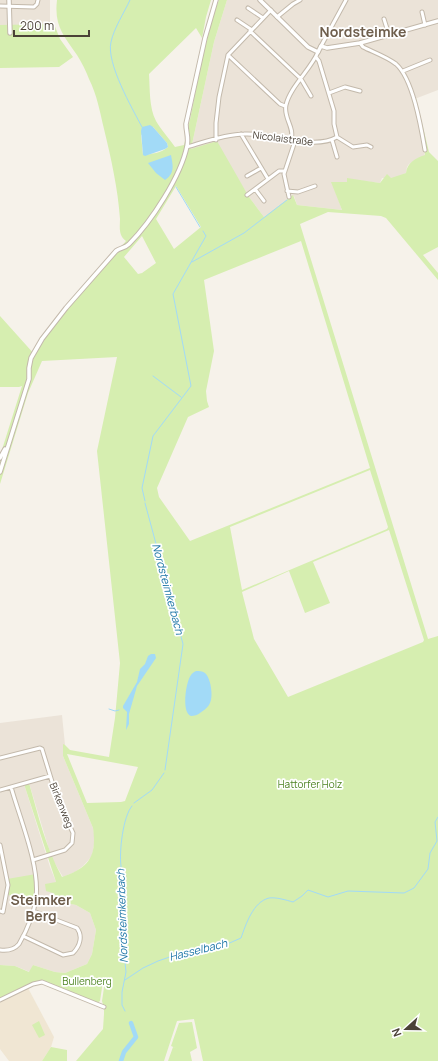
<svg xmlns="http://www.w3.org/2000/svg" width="438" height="1061" font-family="Manrope,sans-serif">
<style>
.residential{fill:#ebe3d8}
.education{fill:#f0e6d3}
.green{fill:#d6eeb0;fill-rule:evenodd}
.water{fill:#a2daf7}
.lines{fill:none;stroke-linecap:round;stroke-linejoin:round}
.stream{stroke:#a2daf7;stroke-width:1}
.river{stroke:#a2daf7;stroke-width:4.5}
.minor-casing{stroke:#c3b9ab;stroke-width:5}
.tertiary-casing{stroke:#c3b9ab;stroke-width:5.5}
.minor{stroke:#fff;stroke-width:3}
.tertiary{stroke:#fff;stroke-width:3.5}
.labels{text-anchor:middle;stroke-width:3.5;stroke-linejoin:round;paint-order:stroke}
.street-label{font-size:10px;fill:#4b4237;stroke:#fff}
.park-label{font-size:10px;fill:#4e8423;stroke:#fff}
.water-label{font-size:11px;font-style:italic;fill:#2178a8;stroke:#fff}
.district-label{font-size:14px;font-weight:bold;fill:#6f5f4d;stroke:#fff}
</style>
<rect width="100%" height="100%" fill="#f6f2ea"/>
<!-- residential -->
<path class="residential" d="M0,0H50V25H0Z
M227,0H438V90L412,100L420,126L425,156L418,158L409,164L407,167L406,173L391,179L382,178L380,183L347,179V182H332L342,210L297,205L294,196L264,217L249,197L238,179L191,149L214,42Z
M62,715L65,745H63V756L93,828L95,839L92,856L83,866L75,872L63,877L54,862L48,846L29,783L24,784L50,867L56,882L53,893L56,901L76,905L90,913L96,930L92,954L87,964L65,973L55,972L33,965L30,972L15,966L0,965V723Z"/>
<!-- education -->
<path class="education" d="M28,988L54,1037L51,1047L42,1061H9L0,1049V1001Z"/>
<!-- green -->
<path class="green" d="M57,0H211L206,17L202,38L196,28L149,74C150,89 149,108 156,121C161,130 169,138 175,147L184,145C197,97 200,46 219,0H227L214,42L191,149L217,141L249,197L264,217L293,195L297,205L342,210L331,182H347V178L380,183L387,174L391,178L406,173C407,163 415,158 425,155L420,126L412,100L416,98L429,152L438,161V247L423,255L438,273V280L386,218L381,216L328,212L300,224L428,639L438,636V1061H203L194,1019L177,1021L164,1061H76L103,1029L104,1014V1008L102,1001L105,981L107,978L103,981L100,1001L97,1003L42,980L33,983L0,1000V965L15,966L29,972L33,965L55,972L65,973L87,964L92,954L96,930L90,913L76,905L56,901L53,893L46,891L45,884L56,882L24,784L29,783C38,815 46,848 62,877C89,868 97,856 93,828L63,756V744L65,745L70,750L109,757L115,718L120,663L97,451L117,357L42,361L28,393L0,484V456L22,386L19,387H0V316L35,355L48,332L126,241C118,235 120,227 120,219C118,189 111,158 104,129C100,112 97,95 89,79C86,71 82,63 77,55C63,35 54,25 57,0ZM153,127L167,143L168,147C161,153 152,154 143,155L141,135ZM176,186L201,227L174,249L156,219ZM142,236L156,263L142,273L138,274L124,257ZM301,241L370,468L190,541L159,497L157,488L188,417L209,407L207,401L206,391L214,351L204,280ZM370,470L388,527L387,529L242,590L230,527ZM389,530L424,640L423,642L288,697L254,639L242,592L289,571L305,613L330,603L313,562ZM67,754L138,767L125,801L121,802L87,803Z
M54,24L60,39L73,57L59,67L0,68V25Z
M36,874V898L7,895V879Z
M39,1021L45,1035L39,1038L32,1025Z
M192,1022L197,1048L190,1052L192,1061H168L173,1047L178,1049L171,1046L179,1023Z
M51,1047L67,1050V1061H42Z"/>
<!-- water -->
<path class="water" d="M150,125L153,127L167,143L168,147L165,149L145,156L143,155L141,131L142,127Z
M171,155C173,166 175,173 165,180L156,173L148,163Z
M151,654H155L156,658L137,686L129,714V724L126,730L127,712L123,708V706L137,682L140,669L145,664L148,656Z
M196,671C199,671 202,671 205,673C211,678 214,698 209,705C207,708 203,711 200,713C198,715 194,716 191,716C181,713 186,681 191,675C192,673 194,672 196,671Z"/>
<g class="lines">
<!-- stream -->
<path class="stream" d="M130,0C124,13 114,28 111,42C106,63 132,108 142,127
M176,187L200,227
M192,262L244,233L287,200
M153,376L181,397
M145,501L142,488L153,436L191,386L173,294L206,236L203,231
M145,503L183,644L165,770
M109,709L115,711L119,710
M134,803L152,790L164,773
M125,980L143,968L158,961L187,951L205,946L225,945L241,938C246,924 253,902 269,898C276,897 286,900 293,902L302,896L308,890L328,897L348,891L404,893L414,888L428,869L430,853L437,841L435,822L438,817
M125,1011L122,1005V992L126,972L120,913L121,866C119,852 123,816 132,806"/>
<!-- river -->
<path class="river" d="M121,1061L124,1052L136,1037L131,1023"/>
<defs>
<path id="minor" d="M0,6L34,7L37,4L38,0
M248,8L263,18
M422,12L425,25
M277,17L293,4L300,0
M384,19L389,35
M237,20L252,30
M250,31L301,79L311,96
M360,43L363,47C373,52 387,57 396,64C413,79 421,127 425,150
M321,46L346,0
M228,55L280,104L285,106
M316,57L319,61L334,111V124L337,137
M403,71L430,60
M329,93L345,87L360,91
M241,134L268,179
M337,137L353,147L367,145L371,147
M216,140V123L219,97L228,55L271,10
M291,140C295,127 283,118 286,105C290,87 311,69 318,52
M332,140L337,157
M187,147C204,142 226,134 244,134C271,132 313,151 337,137
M247,176L261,168
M255,189L264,201
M287,191L298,192L315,186
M247,195L279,171H285
M289,197L284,174L295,141
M0,758L40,748L42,749L57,798L73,833L72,843L65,850L33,860
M0,790L50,776
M0,845L8,885L3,912L0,911
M23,936L63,955L73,953C80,946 83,936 77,928L33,911
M0,950C8,951 14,950 19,944C27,930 34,914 36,898C40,866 20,819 11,787
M0,1000L33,984L42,982L104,1007"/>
<path id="tertiary" d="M9,0L10,33
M260,0L308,47L318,52L321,46L327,48L360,43L438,21
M0,458L5,449
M0,472L29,379V368L31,358L42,339L66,308L116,251C120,248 125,248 129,244C151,222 181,176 187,146C189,138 186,132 186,124L205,38L216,0"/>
</defs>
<!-- minor casing -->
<use href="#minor" class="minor-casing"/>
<!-- tertiary casing -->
<use href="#tertiary" class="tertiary-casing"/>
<!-- minor -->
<use href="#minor" class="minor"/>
<!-- tertiary -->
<use href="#tertiary" class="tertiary"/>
</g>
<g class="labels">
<!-- street labels -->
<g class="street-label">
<text transform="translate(283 138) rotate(7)" y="4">Nicolaistraße</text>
<text transform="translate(62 805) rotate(68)" y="4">Birkenweg</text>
</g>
<!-- park labels -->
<g class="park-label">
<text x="310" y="788">Hattorfer Holz</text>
<text x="87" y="985">Bullenberg</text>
</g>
<!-- water labels -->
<g class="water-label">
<text transform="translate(168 589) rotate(75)" y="4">Nordsteimkerbach</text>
<text transform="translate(122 916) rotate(-92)" y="4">Nordsteimkerbach</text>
<text transform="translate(198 950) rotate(-14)" y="4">Hasselbach</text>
</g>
<!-- district labels -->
<g class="district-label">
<text x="363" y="37">Nordsteimke</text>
<text x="41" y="905">Steimker<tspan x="41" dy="16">Berg</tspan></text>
</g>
</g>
<!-- north arrow -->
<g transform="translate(406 1029) rotate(249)" stroke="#ffffff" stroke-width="3" paint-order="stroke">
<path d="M0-3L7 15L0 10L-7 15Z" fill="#4b4237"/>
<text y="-6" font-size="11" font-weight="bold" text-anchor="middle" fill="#4b4237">N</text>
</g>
<!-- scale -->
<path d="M14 30v6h75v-6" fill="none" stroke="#4b4237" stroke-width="2"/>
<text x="20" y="30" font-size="12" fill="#4b4237" stroke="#ffffff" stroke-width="3" paint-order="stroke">200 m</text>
</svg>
